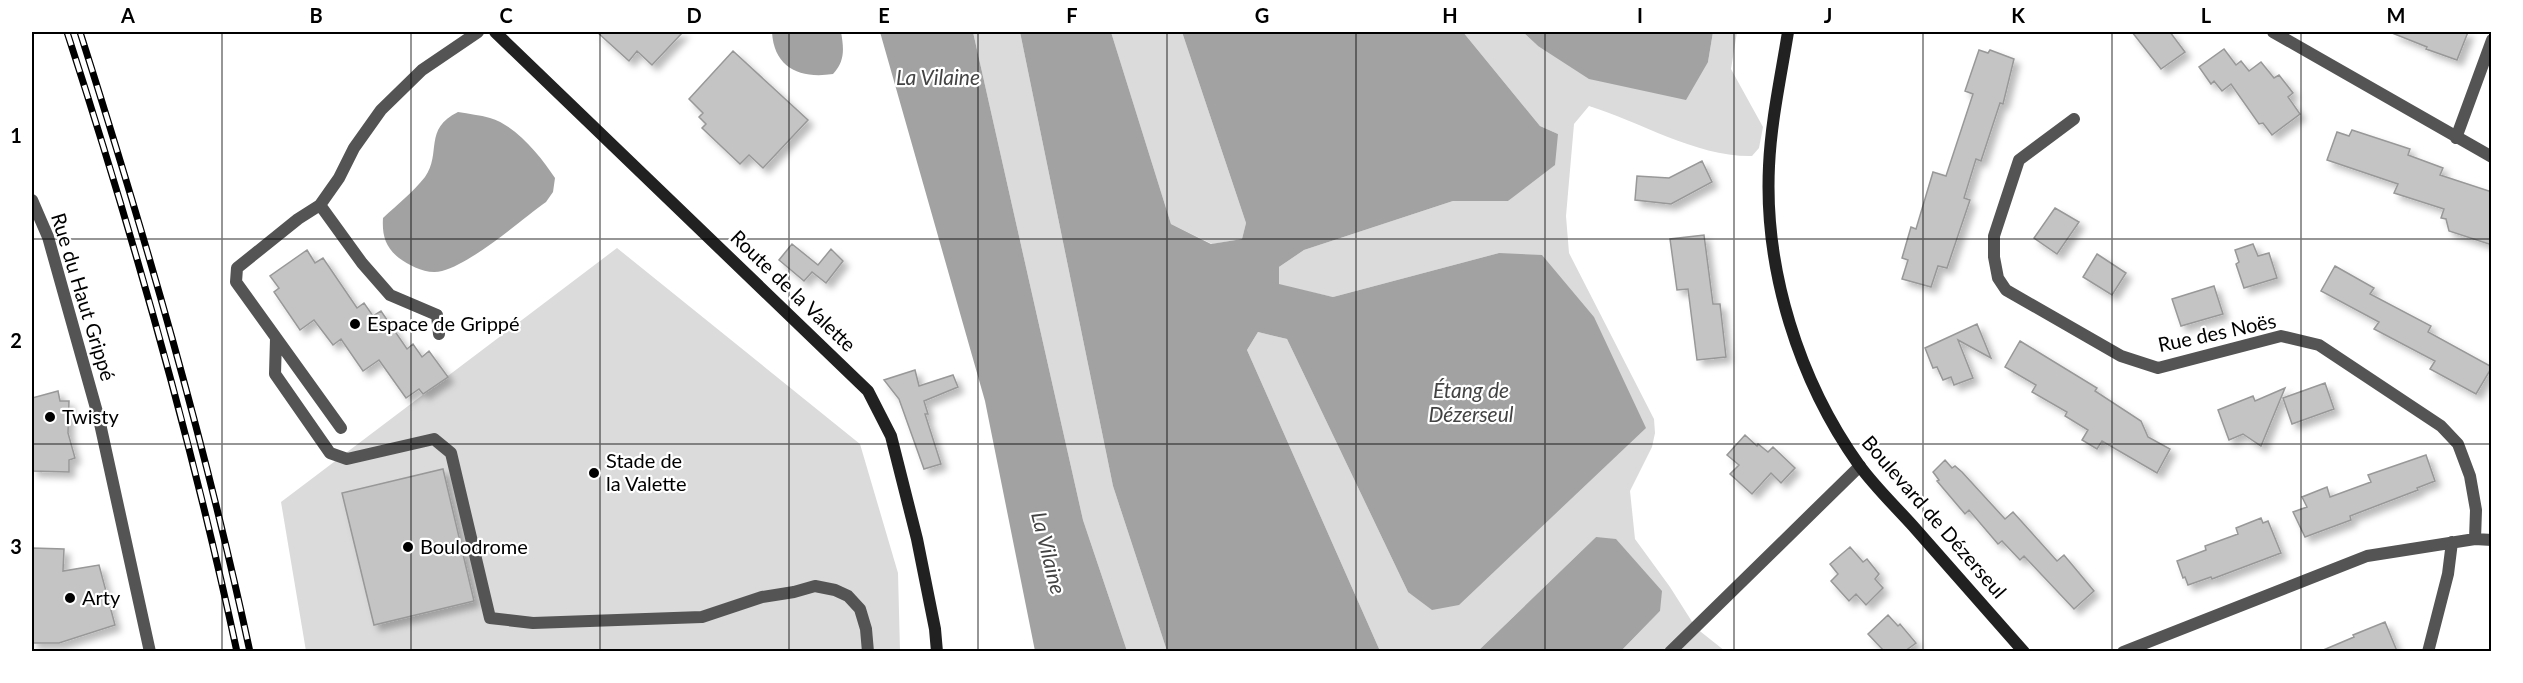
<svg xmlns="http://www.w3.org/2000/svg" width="2523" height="683" font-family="Lato,sans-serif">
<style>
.green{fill:#dbdbdb}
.water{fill:#a2a2a2}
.building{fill:#c4c4c4;stroke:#989898;stroke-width:1.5;filter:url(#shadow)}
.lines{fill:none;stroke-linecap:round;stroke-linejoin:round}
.lane{stroke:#545454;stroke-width:12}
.street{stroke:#545454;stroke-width:12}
.secondary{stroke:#212121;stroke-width:12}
.rail-casing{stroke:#000;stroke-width:7}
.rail{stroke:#fff;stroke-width:4.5;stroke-dasharray:14;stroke-linecap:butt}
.grid{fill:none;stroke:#000;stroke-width:1.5;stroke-opacity:0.55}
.poi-dot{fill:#000;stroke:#fff;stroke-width:2}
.labels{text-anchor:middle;stroke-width:4.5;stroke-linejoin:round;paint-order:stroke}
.street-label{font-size:20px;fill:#000;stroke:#fff}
.poi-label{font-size:20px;fill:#000;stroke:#fff;text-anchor:start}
.water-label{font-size:21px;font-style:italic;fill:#434343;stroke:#fff}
.neatline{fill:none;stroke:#000;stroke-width:2}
.grid-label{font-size:20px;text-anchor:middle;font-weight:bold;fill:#000}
</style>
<defs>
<filter id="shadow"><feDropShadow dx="5.5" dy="5.5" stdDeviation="3" flood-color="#0004"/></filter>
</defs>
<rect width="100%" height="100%" fill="#fff"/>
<!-- green -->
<path class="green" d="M973,32H1020L1113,486L1167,651H1127L1083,520Z
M1111,32H1182L1246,223L1242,239L1212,244L1171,224Z
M1463,32H1523L1538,46L1708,62L1713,32H1737L1731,69L1763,127L1759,148L1752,156C1696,157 1641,122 1589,106L1574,124L1566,216L1569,253L1654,419L1655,433L1652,447L1630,491L1635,539L1670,587L1696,628L1725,651H1621L1660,611L1596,537L1478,651H1380L1247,350L1258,332L1287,339L1408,592L1499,253L1333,297L1279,285V267L1304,250L1453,201H1508L1558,134L1540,126Z
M617,248L860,444L898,573L900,651H306L281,502Z"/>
<!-- water -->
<path class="water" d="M772,32H841C844,49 845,61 833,74C800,79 774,68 772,32Z
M880,32H973L1083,520L1127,651H1035L985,401Z
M1020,32H1111L1171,224L1211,244L1242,239L1246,223L1182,32H1463L1540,126L1558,134L1555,165L1508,201H1453L1304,250L1279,267V284L1333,297L1499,253L1542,255L1594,317L1646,428L1459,605L1432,610L1408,592L1287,339L1258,332L1247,350L1380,651H1167L1113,486Z
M1523,32H1713L1708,62L1686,100L1589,79L1538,46Z
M458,112C469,114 480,115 490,118C517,126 541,157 555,178L553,192L546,202C518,222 474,262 442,271C427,275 410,266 399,258C385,247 382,235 383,218C397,205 413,192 425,177C442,153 423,129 458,112Z
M1596,537L1616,539L1662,591L1660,611L1621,651H1478Z"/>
<!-- building -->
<path class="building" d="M597,32H683L652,65L637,51L629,61Z
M2132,32H2170L2185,52L2161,69Z
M2392,32H2468L2457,60L2426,49L2427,47L2392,33Z
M2224,49L2236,65L2241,61L2249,71L2261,62L2274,78L2279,75L2293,93L2288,97L2300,114L2272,135L2263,123L2259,124L2231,84L2222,91L2214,81L2211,84L2199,67Z
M1979,50L1988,53L1990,50L2014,59L2003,104L2000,103L1981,161L1976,159L1964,198L1970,200L1947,268L1938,266L1931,287L1902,279L1908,260L1902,258L1911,227L1916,229L1933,172L1946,176L1973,94L1965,91Z
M733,51L808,120L763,168L749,155L740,164L702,128L706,124L699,117L703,113L689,99Z
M2352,130L2410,149L2408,155L2443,168L2440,175L2492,192V245L2449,231L2446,219L2441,218L2444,209L2394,193L2398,184L2327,160L2337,132L2349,136Z
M1702,161L1712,182L1671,204L1635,200L1637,176L1669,178Z
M2055,208L2079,222L2057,254L2034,238Z
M1704,235L1713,304H1720L1726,357L1697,360L1688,289L1677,290L1670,239Z
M792,244L818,265L831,249L843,261L826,283L812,272L804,281L779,260Z
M2253,244L2258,256L2269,253L2277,278L2244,288L2236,264L2239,262L2235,250Z
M307,250L315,263L323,258L357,308L364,303L373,316L381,311L407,349L413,344L422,357L429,351L448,377L423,394L419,389L406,398L379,360L363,371L341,339L333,345L314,320L300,330L274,292L279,288L270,276Z
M2097,254L2126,273L2112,295L2083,277Z
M2335,266L2374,288L2370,294L2431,326L2428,332L2492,367L2476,394L2430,369L2435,361L2374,329L2379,322L2321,291Z
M2214,286L2223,314L2181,326L2172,299Z
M1977,324L1991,358L1958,340L1973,378L1954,385L1951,377L1943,380L1937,367L1933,368L1925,348Z
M2020,341L2097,388L2095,391L2141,421L2148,437L2170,449L2157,473L2102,441L2097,449L2082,440L2088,430L2065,416L2067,412L2032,392L2036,385L2005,367Z
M915,370L919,386L953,375L958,387L924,401L928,414H925L941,464L924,469L899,399L884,380Z
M2325,383L2334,409L2292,424L2283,398Z
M2285,388L2261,446L2243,434L2229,440L2218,410L2253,396L2255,401Z
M58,391L60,401H69L68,433L75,458L69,460V472L32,471V398Z
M1745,435L1757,446L1758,444L1768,452L1773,447L1795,468L1781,483L1771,473L1752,494L1730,474L1739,465L1727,455Z
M2426,455L2435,481L2417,488L2418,490L2350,516L2351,520L2305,537L2293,512L2307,507L2302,497L2327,487L2330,497L2371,482L2368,475Z
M1945,460L1952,468L1955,466L1962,472L2005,519L2013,512L2057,561L2064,555L2094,591L2074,609L2024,556L2020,560L2002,541L1998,544L1969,510L1965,514L1937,481L1939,480L1933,472Z
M443,469L474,601L374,625L342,493Z
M2261,518L2263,523L2268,521L2281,553L2212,579L2211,577L2188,585L2185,577L2183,578L2177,561L2206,550L2205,546L2238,534L2236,528Z
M1850,547L1863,562L1867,559L1879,574L1875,579L1883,588L1866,605L1856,594L1849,601L1831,581L1838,574L1830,564Z
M32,548L64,549L63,571L99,565L115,625L59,643H32Z
M1888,615L1898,626L1900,624L1916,643L1905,651H1884L1868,634Z
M2385,622L2397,651H2321L2354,637L2353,635Z"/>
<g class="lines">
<!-- lane -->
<path class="lane" d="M320,205L362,263L390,295L437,315L439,334
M276,339L275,374L330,453L347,459L434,439L451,453L490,618L533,623L702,617L762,597L794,592L815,586L835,590L848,596L860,609L866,629L868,652
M341,428L236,282L237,268L298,219L320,205L339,178L354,148L381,110L422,70L478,32
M1670,652L1860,466"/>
<!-- street -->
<path class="street" d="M2273,32L2492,157
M2074,119L2019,160L1994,236V257L1998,278L2006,290L2121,356L2158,368L2281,336L2319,345L2441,426L2458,444L2470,476L2476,510L2475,539
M2456,138L2492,40
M32,200L48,237L99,419L150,652
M2123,652L2367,556L2475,539L2492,540
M2428,652L2448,574L2452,542"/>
<!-- secondary -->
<path class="secondary" d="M495,32L868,391L891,436L917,539L935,629L937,652
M1788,32C1781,76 1771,121 1769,166C1764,270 1799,381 1859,465C1875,487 1895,506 1913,526C1950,568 1987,610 2024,652"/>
<defs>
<path id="rail" d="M67,32C133,235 192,442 237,652
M80,32C145,236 205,442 250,652"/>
</defs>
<!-- rail casing -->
<use href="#rail" class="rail-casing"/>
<!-- rail -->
<use href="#rail" class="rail"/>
</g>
<!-- grid -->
<path class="grid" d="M222,32V652M411,32V652M600,32V652M789,32V652M978,32V652M1167,32V652M1356,32V652M1545,32V652M1734,32V652M1923,32V652M2112,32V652M2301,32V652M32,239H2492M32,444H2492"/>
<!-- markers -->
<g class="poi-dot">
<circle cx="355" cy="324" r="6"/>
<circle cx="50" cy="417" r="6"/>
<circle cx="594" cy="473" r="6"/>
<circle cx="408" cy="547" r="6"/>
<circle cx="70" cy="598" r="6"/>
</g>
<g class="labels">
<!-- street labels -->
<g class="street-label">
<text transform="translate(793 291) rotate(44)" y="7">Route de la Valette</text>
<text transform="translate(83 297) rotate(73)" y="7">Rue du Haut Grippé</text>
<text transform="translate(2217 333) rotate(-12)" y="7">Rue des Noës</text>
<text transform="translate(1934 517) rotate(49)" y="7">Boulevard de Dézerseul</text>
</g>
<!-- poi labels -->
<g class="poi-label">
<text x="367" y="331">Espace de Grippé</text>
<text x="62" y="424">Twisty</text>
<text x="606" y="468">Stade de<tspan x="606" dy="23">la Valette</tspan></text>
<text x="420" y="554">Boulodrome</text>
<text x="82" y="605">Arty</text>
</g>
<!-- water labels -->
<g class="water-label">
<text x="938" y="85">La Vilaine</text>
<text x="1471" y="398">Étang de<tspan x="1471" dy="24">Dézerseul</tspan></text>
<text transform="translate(1048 553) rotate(76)" y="7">La Vilaine</text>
</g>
</g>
<!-- border -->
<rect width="2523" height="683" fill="none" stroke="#ffffff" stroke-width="66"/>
<rect x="33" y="33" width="2457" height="617" class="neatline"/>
<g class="grid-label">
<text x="128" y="23">A</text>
<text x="316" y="23">B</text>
<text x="506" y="23">C</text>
<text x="694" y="23">D</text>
<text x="884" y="23">E</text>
<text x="1072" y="23">F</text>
<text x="1262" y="23">G</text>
<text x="1450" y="23">H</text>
<text x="1640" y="23">I</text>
<text x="1828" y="23">J</text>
<text x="2018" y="23">K</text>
<text x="2206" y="23">L</text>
<text x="2396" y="23">M</text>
<text x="16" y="143">1</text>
<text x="16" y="348">2</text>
<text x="16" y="554">3</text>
</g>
</svg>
